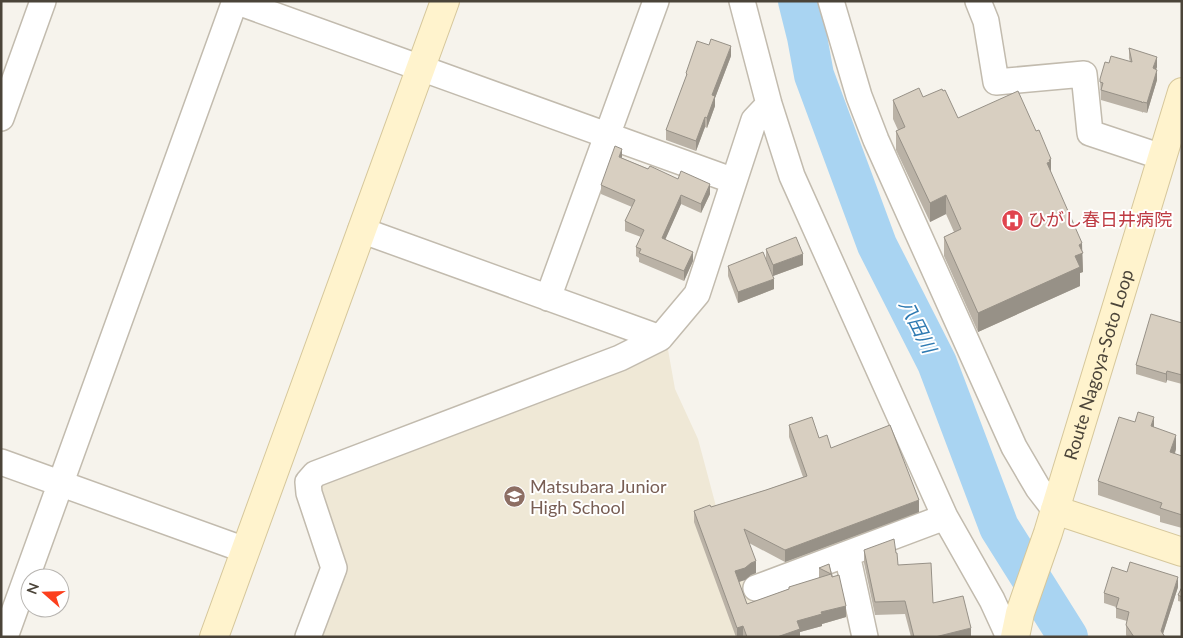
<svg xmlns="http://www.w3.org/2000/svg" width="1183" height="638" font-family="Lato,'Noto Sans JP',sans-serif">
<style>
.education{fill:#efe8d6}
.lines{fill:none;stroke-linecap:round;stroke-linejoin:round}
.river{stroke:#a9d4f2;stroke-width:40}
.street-casing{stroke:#c2bbae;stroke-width:28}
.secondary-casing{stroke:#d6c79b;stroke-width:30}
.street{stroke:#fff;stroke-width:25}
.secondary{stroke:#fff3cd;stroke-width:28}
.wall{fill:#bab2a6}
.shaded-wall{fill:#979187}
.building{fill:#d8cfc1;stroke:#979187}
.labels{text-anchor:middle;stroke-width:4;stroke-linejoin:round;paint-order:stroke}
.health-label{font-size:18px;fill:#be3a42;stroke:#fff;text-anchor:start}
.street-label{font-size:18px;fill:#4b4439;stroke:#fff}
.education-label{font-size:18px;fill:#785e54;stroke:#fff;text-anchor:start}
.water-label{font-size:19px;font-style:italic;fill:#2e7ab2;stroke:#fff}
</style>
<rect width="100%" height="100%" fill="#f6f3ec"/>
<!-- education -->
<path class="education" d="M667,344L675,389L698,439L717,510L764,637H311L338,565L311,484Z"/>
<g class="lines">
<!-- river -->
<path class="river" d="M798,1L807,37L814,75L877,245L937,363L999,527L1068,637"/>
<defs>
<path id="street" d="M742,1L769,104L792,176L945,517L992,600L1009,637
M831,1L859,96L876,140L1014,447L1038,488L1055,510
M978,1L986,21L996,82L1084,74L1090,133L1162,157
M1,118L43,1
M361,230L660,338
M548,298L656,1
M1,462L245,550
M847,554L865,637
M756,588L945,517
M5,637L235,1L734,181
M308,637L334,568L309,493L308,482L315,474L620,358L660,338L697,294L754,120L769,104"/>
<g id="secondary">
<path d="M1055,510L1182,552"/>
<path d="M214,637L445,1"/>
<path id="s1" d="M1015,637L1020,613L1048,533L1182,92"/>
</g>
</defs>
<!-- street casing -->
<use href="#street" class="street-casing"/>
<!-- secondary casing -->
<use href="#secondary" class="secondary-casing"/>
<!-- street -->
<use href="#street" class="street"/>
<!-- secondary -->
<use href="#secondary" class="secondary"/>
</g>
<!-- wall -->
<path class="wall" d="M1129,48L1157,67L1156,69L1157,80L1147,113L1143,112L1142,113V112L1101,100L1100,79L1109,63L1130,62L1129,58Z
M731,56L715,98V106L707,128L705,127L696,151L666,140V130L686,77V73Z
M923,97L1051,174L1082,251L1083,272L1080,273V286L978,332L944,256V237L954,232L946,214L930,222L896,150V131L898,130L893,119V100Z
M622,158L710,194L701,213L681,204L665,239L693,261L684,281L639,262V258L636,256V247L641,237L625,231V221L632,207L601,194V185Z
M766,249L803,265L773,276L766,259Z
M728,266L774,289L738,303L728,276Z
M1182,323V384L1167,380L1166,383L1136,374V365Z
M789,425L819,438L831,448L919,512L785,562L749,543L756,573L751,575L745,580L739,582L747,604L789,589V587L819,578V568L829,564L846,617L822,624V626L800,632V637H736L694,522V511L711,507L766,490L803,477L789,437Z
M1154,428L1176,449L1175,454L1182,456V528L1160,522V516L1098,495V481Z
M864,550L933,603L971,637H911L905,614L875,615L864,563Z
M1178,587L1163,634L1165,637H1127L1126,635V625L1127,621L1116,618V607L1104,603V593Z
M1182,587V602L1178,601V595Z"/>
<!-- shaded-wall -->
<path class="shaded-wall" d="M731,46V56L715,98V106L707,128V118L712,95Z
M1157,57V67L1153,78V68Z
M1157,70V80L1147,113V103Z
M705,117V127L696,151V141Z
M622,149V158L619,157Z
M1051,159V177L1047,163L1049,160Z
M710,184V194L701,213V204Z
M681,195V204L662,247V238Z
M946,195V214L930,222V203Z
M1082,243L1083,272L1080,273V286L978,332V313L1075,256L1079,245Z
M693,252V261L684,281V271Z
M803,254V265L773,276V265Z
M774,279V289L738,303V292Z
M1167,371V380L1166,383V374Z
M1154,417V430L1151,426Z
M1176,435V449L1170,466V452Z
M919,500V512L785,562V550Z
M756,561V573L751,575L745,580L735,583V571Z
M1178,577V587L1162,637L1161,631Z
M846,606V617L822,624V626L800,632V637H777L797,621L821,612Z
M743,626V637H737V628Z
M971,628V637H935Z"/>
<!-- building -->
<path class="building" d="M711,39L731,46L712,95L715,96L707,118L705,117L696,141L666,130L687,74L686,73L697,41L709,45Z
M1129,48L1157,57L1153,68L1157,70L1147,103L1143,102L1142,103V102L1101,90L1103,83L1100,82V79L1105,62L1109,63L1111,56L1132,62Z
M919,88L923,97L942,89L943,91L945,90L958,118L1018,91L1036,131L1039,130L1051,159L1049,160L1050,162L1047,163L1082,243L1079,245L1083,253L1075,256L1080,267L978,313L944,237L961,229L946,195L930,203L896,131L905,127L893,100Z
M615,146L622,149L619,157L648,169L650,166L678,179L681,171L710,184L701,204L681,195L662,238L693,252L684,271L639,253L641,249L636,247L644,230L625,221L635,200L601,185Z
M796,237L803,254L773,265L766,249Z
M763,252L774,279L738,292L728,266Z
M1151,314L1182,323V375L1167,371L1166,374L1136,365Z
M1138,412L1154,417L1151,426L1176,435L1170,452L1182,456V515L1160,508L1162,503L1098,481L1119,417L1135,422Z
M812,417L819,438L827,435L831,448L890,425L919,500L785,550L744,529L756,561L751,563L745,568L735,571L747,604L789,589V587L831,574L819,568L829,564L832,577L839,575L846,606L821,612L822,614L797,621L800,629L777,637H747L743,626L737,628L694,511L710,505L711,507L766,490L807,476L789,425Z
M894,539L896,553H897L898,565L931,563L933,603L963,596L971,628L935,637H914L905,601L875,602L864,550Z
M1130,562L1178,577L1161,631L1165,637H1134L1126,625L1129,612L1116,608L1119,598L1104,593L1112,567L1127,572Z
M1182,587V597L1178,595Z"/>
<!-- icons -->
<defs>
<symbol id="hospital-disc" viewBox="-11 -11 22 22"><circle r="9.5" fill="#e0444e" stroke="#fff"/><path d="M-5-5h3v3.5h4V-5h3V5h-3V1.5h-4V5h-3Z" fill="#fff"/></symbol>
<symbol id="school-disc" viewBox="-11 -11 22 22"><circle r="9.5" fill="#8d6e63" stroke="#fff"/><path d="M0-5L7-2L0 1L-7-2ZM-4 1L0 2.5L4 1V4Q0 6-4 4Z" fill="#fff"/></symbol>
</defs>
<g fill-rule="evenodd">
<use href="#hospital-disc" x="1000" y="208" width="25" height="25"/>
<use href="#school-disc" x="502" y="484" width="25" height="25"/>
</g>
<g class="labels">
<!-- health labels -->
<g class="health-label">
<text x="1028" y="226">ひがし春日井病院</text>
</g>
<!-- street labels -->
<g class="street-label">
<text dy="6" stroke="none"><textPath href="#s1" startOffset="285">Route Nagoya-Soto Loop</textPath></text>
</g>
<!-- education labels -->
<g class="education-label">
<text x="530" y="493">Matsubara Junior<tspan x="530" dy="21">High School</tspan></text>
</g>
<!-- water labels -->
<g class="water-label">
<text transform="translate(918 326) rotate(63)" y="7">八田川</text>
</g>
</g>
<!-- border -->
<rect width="1183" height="638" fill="none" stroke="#4b4439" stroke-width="5"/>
<!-- north arrow -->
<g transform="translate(45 593) rotate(290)"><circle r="24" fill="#ffffff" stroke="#b7b4b0"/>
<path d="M0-4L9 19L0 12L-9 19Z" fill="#fc3f1d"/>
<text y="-8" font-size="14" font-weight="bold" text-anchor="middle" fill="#4b4439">N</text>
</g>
</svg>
